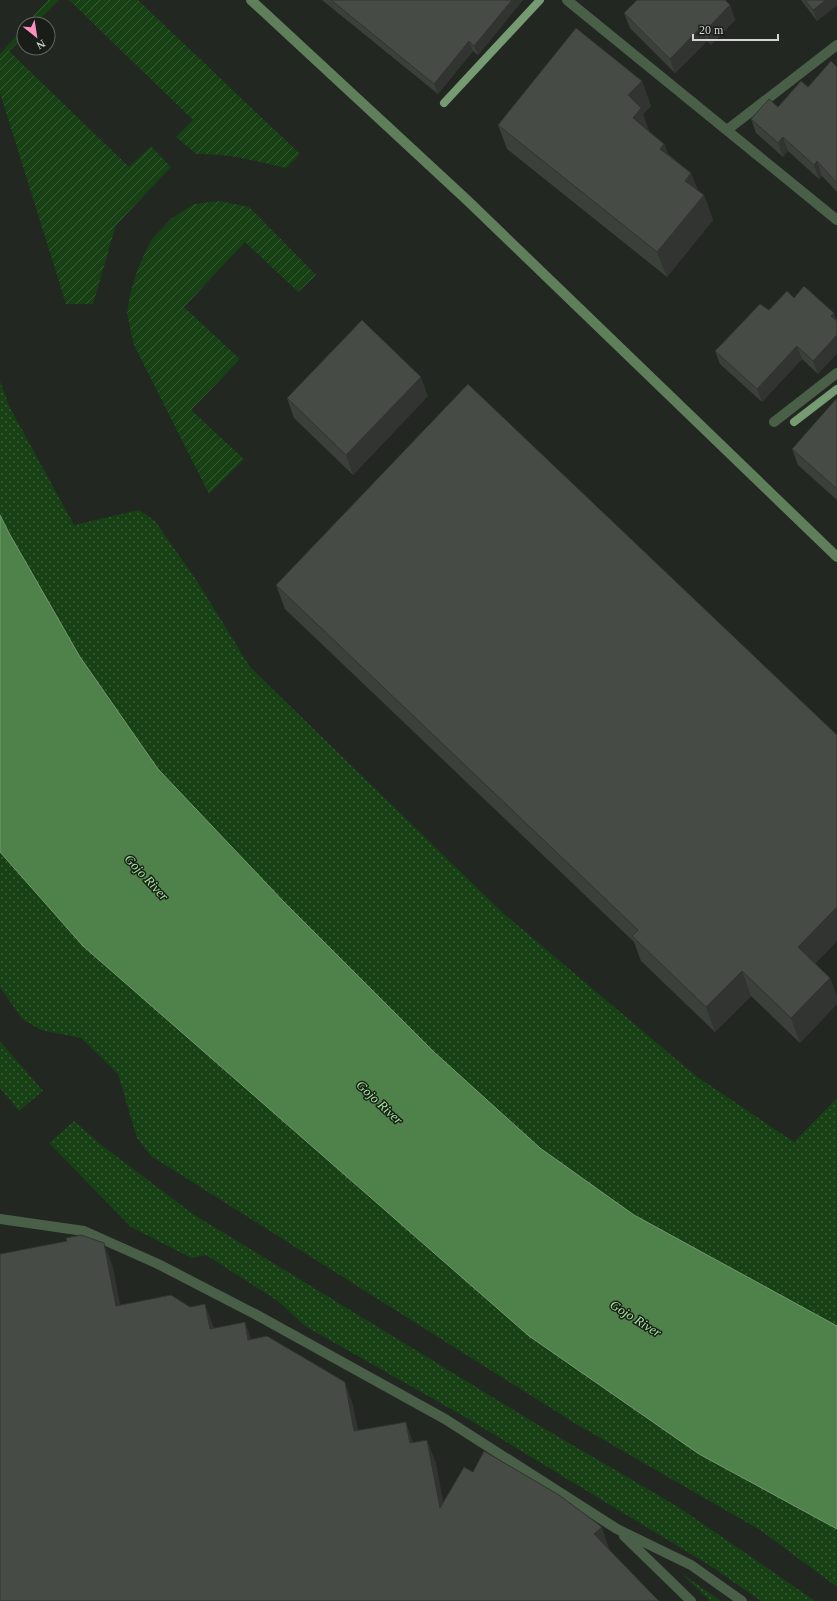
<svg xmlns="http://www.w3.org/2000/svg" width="837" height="1601" font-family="'Times New Roman',serif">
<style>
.grass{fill:url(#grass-dots)}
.garden{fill:url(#garden-furrows)}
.water{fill:#4f814a;stroke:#769a72}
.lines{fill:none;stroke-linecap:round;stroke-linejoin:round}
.stream{stroke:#769a72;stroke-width:8}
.street{stroke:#4a5f48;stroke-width:10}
.secondary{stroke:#5e7f5a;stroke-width:10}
.wall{fill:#3c403b}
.shaded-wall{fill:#313430}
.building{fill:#464b45;stroke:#313430}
.labels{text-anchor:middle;stroke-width:3;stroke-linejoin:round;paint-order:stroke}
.water-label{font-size:13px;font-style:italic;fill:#a3eb9c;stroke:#191d18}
</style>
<defs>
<pattern id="grass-dots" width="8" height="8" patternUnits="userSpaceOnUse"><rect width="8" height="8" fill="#174014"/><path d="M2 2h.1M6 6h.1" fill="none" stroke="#385b35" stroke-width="1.8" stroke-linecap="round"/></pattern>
<pattern id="garden-furrows" width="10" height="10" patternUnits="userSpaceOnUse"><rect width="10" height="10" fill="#174014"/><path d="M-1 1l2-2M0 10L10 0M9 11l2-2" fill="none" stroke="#385b35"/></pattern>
</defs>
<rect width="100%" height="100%" fill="#222722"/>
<!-- grass -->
<path class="grass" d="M0,381L9,406L74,525L139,510L155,521L197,581L250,667L503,913L696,1076L794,1142L837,1098V1326L634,1215L540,1148L434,1052L284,902L158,769L80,657L9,533L0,515Z
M0,852L83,946L529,1336L699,1454L837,1529V1587L760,1530L576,1424L151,1156L137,1138L118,1074L81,1038L41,1030L22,1019L0,987Z
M0,1041L43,1091L19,1111L0,1088Z
M74,1121L104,1147L193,1214L535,1423L680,1508L815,1601H761L709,1565L465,1417L305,1326L278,1301L206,1255L191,1258L131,1227L49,1143Z
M681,1573L721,1601H710Z"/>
<!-- garden -->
<path class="garden" d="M48,0H59L35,24H26Z
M69,0H138L300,154L286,168C256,161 227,153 196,154L176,137L193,120Z
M24,27V36L9,51L129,167L151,146L171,167L116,225L93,304H66L0,93V54Z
M220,201L249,207L316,275L298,292L245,242L184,307L240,359L191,410L244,459L209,494L134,345L127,314L130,295L138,268L151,240L172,218L194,204Z"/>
<!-- water -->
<path class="water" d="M0,515L9,533L80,657L158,769L284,902L434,1052L540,1148L634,1215L837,1326V1529L699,1454L529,1336L83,946L0,852Z"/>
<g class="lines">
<!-- stream -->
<path class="stream" d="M444,103L540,0
M794,422L837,389"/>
<!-- street -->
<path class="street" d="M567,0L837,220
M727,130L837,45
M774,422L837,373
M0,1219L84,1231L158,1264L255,1314L445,1419L617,1529L691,1565L742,1601
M624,1536L691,1601"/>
<!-- secondary -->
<path class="secondary" d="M251,0L468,201L837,557"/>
</g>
<!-- wall -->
<path class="wall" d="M322,0H523L478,55L473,51L438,94Z
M801,0H837V5L817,21Z
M730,5L735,20L711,45L707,41L675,73L630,28L624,13Z
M837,67V192L822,176L819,179L788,151L783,157L756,133L751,119L778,107Z
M642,81L651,106L643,114L649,132L664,144L668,154L691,173L698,191L704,195L713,220L667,277L507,149L498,125Z
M794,298L834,313L837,321V353L818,374L802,359L762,402L720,364L715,351Z
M428,396L353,475L294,418L287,398Z
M837,398V500L798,465L792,449Z
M276,585L837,735V941L815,964L830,978L837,997V1004L800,1043L751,996L715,1032L641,961L634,942L285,609Z"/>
<!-- shaded-wall -->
<path class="shaded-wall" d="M512,0H523L478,55L474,46Z
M826,0H837V5L817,21L813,10Z
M730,5L735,20L711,45L705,31Z
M701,27L707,41L675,73L670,59Z
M469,41L473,51L438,94L434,84Z
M642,81L651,106L643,114L650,133L633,118L628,95Z
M783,137L788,151L783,157L778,143Z
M664,144L673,169L660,149Z
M817,161L822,176L819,179L814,165Z
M691,173L700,198L685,181Z
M704,195L713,220L667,277L657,252Z
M834,313L837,321V328L831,316Z
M837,335V353L818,374L813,361Z
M797,346L802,359L762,402L757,389Z
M421,377L428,396L353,475L346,455Z
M837,907V941L807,972L798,947Z
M742,971L751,996L715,1032L706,1007Z
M830,978L837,997V1004L800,1043L791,1018Z
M104,1243L113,1267L125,1330L116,1306Z
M205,1304L214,1328L219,1353L210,1329Z
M245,1322L254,1346L248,1340Z
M345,1382L353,1405L363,1455L354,1431Z
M406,1422L414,1445L410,1443Z
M427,1440L436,1463L449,1532L440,1508Z
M602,1527L610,1551L594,1534Z"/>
<!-- building -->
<path class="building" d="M331,0H512L474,46L469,41L434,84Z
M637,0H725L730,5L705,31L701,27L670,59L624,13Z
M805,0H826L813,10Z
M576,28L642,81L628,95L641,108L633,118L664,144L660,149L691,173L685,181L704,195L657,252L498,125Z
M831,61L837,67V183L817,161L814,165L783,137L778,143L751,119L769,99L778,107L801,81L808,87Z
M804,286L834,313L831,316L837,321V335L813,361L797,346L757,389L715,351L760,304L769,310L787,291L794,298Z
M362,320L421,377L346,455L287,398Z
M468,384L837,735V907L798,947L830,978L791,1018L742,971L706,1007L632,936L638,930L276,585Z
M837,398V489L792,449Z
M81,1235L104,1243L116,1306L171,1295L190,1307L205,1304L210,1329L245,1322L248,1340L267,1336L345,1382L354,1431L406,1422L410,1443L427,1440L440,1508L464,1467L473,1472L484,1451L559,1495L602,1527L594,1534L659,1601H0V1254L67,1241L66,1238Z"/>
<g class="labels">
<!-- water labels -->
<g class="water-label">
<text transform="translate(147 877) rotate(47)" y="5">Gojo River</text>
<text transform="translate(380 1102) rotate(43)" y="5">Gojo River</text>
<text transform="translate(636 1318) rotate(32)" y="5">Gojo River</text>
</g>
</g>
<!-- north arrow -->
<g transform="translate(36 36) rotate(150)"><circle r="19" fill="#191d18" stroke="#636762"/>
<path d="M0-3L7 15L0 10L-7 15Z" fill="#fd8ec0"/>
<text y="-6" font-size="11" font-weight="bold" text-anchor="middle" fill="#d2d5d1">N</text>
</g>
<!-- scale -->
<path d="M693 34v6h85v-6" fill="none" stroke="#d2d5d1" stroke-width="2"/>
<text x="699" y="34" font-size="12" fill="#d2d5d1" stroke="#191d18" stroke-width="3" paint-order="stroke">20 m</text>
</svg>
